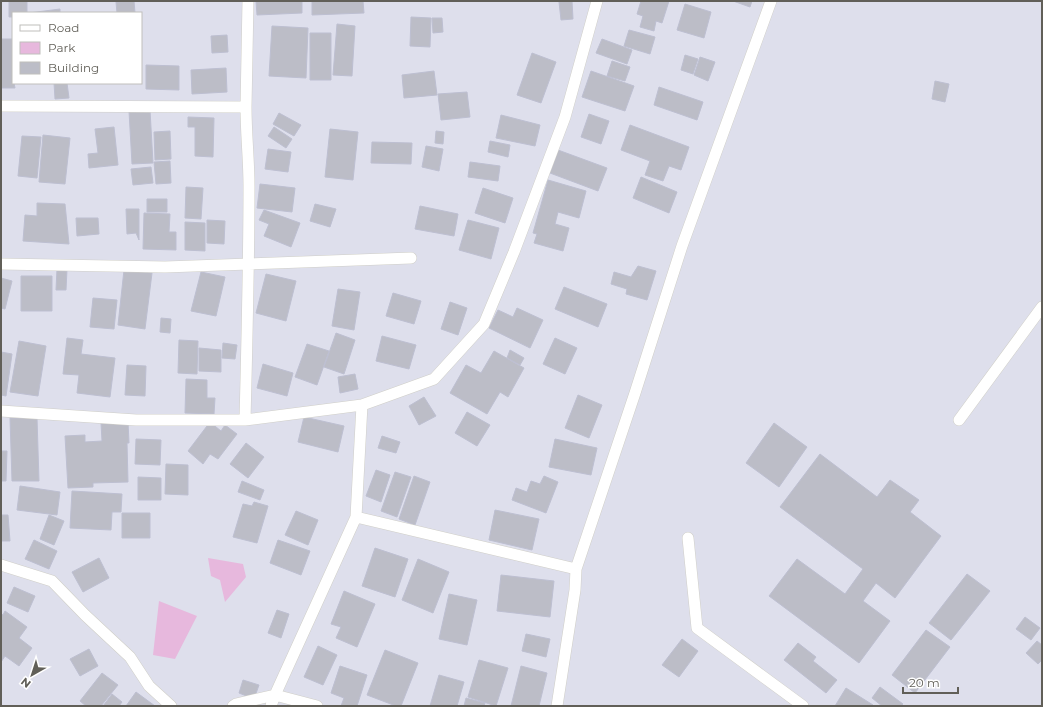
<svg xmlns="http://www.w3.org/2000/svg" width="1043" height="707" font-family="Montserrat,sans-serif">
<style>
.green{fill:#e7b8dd}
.building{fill:#bcbdc7;stroke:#bdbfd1}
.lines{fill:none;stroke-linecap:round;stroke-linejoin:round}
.minor-casing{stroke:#d0cfc8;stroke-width:12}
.minor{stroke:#fff;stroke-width:11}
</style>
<rect width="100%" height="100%" fill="#dedfec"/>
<!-- green -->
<path class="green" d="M208,558L243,564L246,577L225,602L220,580L211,576Z
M159,601L197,616L175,659L153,655Z"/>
<!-- building -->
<path class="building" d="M9,1H27V13H13V17H9Z
M134,1L135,13H117L116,2Z
M256,1H302V13L257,15Z
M312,1H363L364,13L312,15Z
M572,1L573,19L561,20L559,2Z
M641,1H669L662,23L656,21L654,31L640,27L643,16L637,14Z
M733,1H752L750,7Z
M685,4L711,12L704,38L677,30Z
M60,9V13H29Z
M411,17L431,18L430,47L410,46Z
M432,18H442L443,32L433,33Z
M337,24L355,26L352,76L333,75Z
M272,26L308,28L306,78L269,76Z
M629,30L655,37L650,54L624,46Z
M310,33H331V80H310Z
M227,35L228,52L212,53L211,36Z
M1,39H12L13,83H14L15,88H1Z
M602,39L632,50L627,64L596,53Z
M532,53L556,62L541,103L517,95Z
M685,55L698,59L693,74L681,70Z
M700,57L715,62L708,81L694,75Z
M612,61L630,67L625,81L607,76Z
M146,65L179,66V90L146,89Z
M226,68L227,92L192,94L191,70Z
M434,71L437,95L404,98L402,75Z
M591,71L634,86L625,111L582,97Z
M935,81L949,84L945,102L932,99Z
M54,83H67L69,98L55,99Z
M659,87L703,102L697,120L654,105Z
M467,92L470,117L441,120L438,94Z
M150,110L153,163L132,164L129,111Z
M279,113L301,125L294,136L273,124Z
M589,114L609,121L601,144L581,137Z
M501,115L540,125L535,146L496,138Z
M188,117L214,118L213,157L195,156V127H188Z
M630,125L689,147L681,170L669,166L663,181L645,175L650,161L621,150Z
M114,127L118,165L89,168L88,154L98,153L95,129Z
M274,127L292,139L286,148L268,136Z
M330,129L358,132L353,180L325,177Z
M170,131L171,159L155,160L154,132Z
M436,131L444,132L443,144L435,143Z
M43,135L70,138L65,184L39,182Z
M22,136L41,137L37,178L18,176Z
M490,141L510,145L508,157L488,152Z
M372,142L412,143L411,164L371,163Z
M426,146L443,149L439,171L422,167Z
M268,149L291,152L288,172L265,169Z
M558,150L607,168L598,191L550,173Z
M170,161L171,183L156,184L154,162Z
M470,162L500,166L498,181L468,177Z
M151,167L153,183L133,185L131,169Z
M641,177L677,192L669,213L633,198Z
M548,180L586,191L579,218L558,212L555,224L569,228L563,251L534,243L537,234L533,233Z
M260,184L295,188L292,212L257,208Z
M186,187L203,188L201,219L185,218Z
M483,188L513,198L505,223L475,213Z
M147,199H167V212H147Z
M37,203L65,204L69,244L23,241L25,215L37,216Z
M315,204L336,209L330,227L310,221Z
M420,206L458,214L454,236L415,229Z
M126,209H139V240L136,233L127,234Z
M264,210L300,223L291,247L264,236L269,224L259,220Z
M144,213L170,214L169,232H176V250L143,249Z
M76,218H98L99,234L77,236Z
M207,220L225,221L224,244L207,243Z
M468,220L499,228L491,259L459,250Z
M185,222L205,223V251L185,250Z
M638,266L656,271L647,300L626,294L627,289L611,284L614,272L631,277Z
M57,269H67L66,290H56Z
M124,270L152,273L145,329L118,325Z
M201,272L225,277L216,316L191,311Z
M266,274L296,281L286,321L256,313Z
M21,276H52V311H21Z
M1,278L12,281L5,309L1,308Z
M564,287L607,304L598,327L555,309Z
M338,289L360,292L354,330L332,326Z
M393,293L421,301L414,324L386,316Z
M93,298L117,300L114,329L90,327Z
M450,302L467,308L458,335L441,329Z
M517,308L543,320L530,348L489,328L498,310L513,317Z
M161,318L171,319L170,333L160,332Z
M336,333L355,340L344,374L324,367Z
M382,336L416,345L409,369L376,361Z
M67,338L83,340L81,354L115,358L110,397L77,393L79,375L63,374Z
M555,338L577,348L565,374L543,364Z
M179,340L198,341L197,374L178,373Z
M19,341L46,346L38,396L10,392Z
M223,343L237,345L235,359L222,358Z
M307,344L329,351L317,385L295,377Z
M199,348L221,350V372L199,371Z
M510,350L524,358L520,365L507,358Z
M494,351L524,368L508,397L500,392L487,414L450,393L466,365L481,373Z
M1,352L12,354L6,396L1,395Z
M263,364L293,373L287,396L257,388Z
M127,365L146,366L145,396L125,395Z
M355,374L358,389L340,393L338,377Z
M186,379L207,380V398H215L214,414L185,413Z
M578,395L602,405L589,438L565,428Z
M424,397L436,416L419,425L409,406Z
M467,412L490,425L477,446L455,433Z
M304,417L344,426L338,452L298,442Z
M10,418H37L39,481H12Z
M128,422L129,443H127L128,482L93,483V487L68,488L65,436L85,435V442L102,441L101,423Z
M210,422L221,431L225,425L237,434L218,459L210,454L203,464L188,451Z
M774,423L807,447L779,487L746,463Z
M382,436L400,442L396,453L378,448Z
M136,439L161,440L160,465L135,464Z
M555,439L597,448L591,475L549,467Z
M246,443L264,457L248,478L230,464Z
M1,451H7L6,481H1Z
M820,454L877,497L890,480L919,500L910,512L941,536L895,598L876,583L863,601L890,621L859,663L769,596L797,559L845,594L863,569L780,507Z
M166,464L188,465V495L165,494Z
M376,470L390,475L381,502L366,496Z
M395,472L411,477L397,517L381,511Z
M414,476L430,482L415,525L399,519Z
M544,476L558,482L546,513L512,500L516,488L527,492L531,481L540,484Z
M138,477L161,478V500H138Z
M242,481L264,490L260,500L238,492Z
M20,486L60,492L57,515L17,510Z
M72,491L122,494L121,512H112L111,530L70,528Z
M254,502L268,506L257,543L233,537L243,504L252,506Z
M495,510L539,519L532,550L489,540Z
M296,511L318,520L308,545L285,535Z
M122,513H150V538H122Z
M1,515H8L10,541H1Z
M49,515L64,521L54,545L40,539Z
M34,540L57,551L49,569L25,559Z
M278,540L310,551L301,575L270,563Z
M375,548L408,559L395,597L362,586Z
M99,558L109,578L83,592L72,572Z
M418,559L449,572L433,613L402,600Z
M967,574L990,591L951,640L929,623Z
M501,575L554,581L550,617L497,611Z
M14,587L35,596L28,612L7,603Z
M344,591L375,604L357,647L336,638L341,627L331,624Z
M449,594L477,600L467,645L439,639Z
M277,610L289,614L281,638L268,633Z
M5,611L27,627L19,638L32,648L19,666L5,656L1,662V613L3,615Z
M1025,617L1040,628L1031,640L1016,629Z
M926,630L950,647L915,693L892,675Z
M526,634L550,639L546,657L522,651Z
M682,639L698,651L679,677L662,665Z
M1037,641L1042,645V660L1038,664L1026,653Z
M798,643L816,657L813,661L837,680L826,693L784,660Z
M318,646L337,655L323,685L304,677Z
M89,649L98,666L80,676L70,659Z
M385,650L418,663L401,706H396L367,695Z
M479,660L508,668L496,706L468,697Z
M340,666L367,675L357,706H341L344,698L331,693Z
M521,666L547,673L539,706H511Z
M102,673L118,685L101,706H86L80,701Z
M439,675L464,682L457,706H430Z
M243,680L259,685L254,699L239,693Z
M880,687L903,704L901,706H882L872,698Z
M846,688L873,705L872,706H835Z
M136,692L155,706H126Z
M112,694L122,702L119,706H103Z
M466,698L485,703L484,706H464Z"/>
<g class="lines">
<defs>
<path id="minor" d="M1,106L246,107C246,134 249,160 249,186C249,264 247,342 245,420
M246,107L248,1
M1,264L165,267L411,258
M1,411L136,420H245L362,405L434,379L484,324L514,252L565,117L597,1
M959,420L1042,307
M356,517L576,569
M688,538L697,628L803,706
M1,565L52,581L85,615L130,657L149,686L171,706
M233,706L236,704L275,695L317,706
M271,706L275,695L356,517L362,405
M557,706L575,590L576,569L635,393L682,246L771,1"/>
</defs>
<!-- minor casing -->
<use href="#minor" class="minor-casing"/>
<!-- minor -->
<use href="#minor" class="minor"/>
</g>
<!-- border -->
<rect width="1043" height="707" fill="none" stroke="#615f58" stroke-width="4"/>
<!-- legend -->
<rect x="12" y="12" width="130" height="72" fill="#ffffff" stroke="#c0bfbc"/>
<rect x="20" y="25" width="20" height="6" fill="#ffffff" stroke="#c0bfbc"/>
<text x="48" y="32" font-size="12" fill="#615f58">Road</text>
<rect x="20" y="42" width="20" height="12" fill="#e7b8dd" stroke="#c0bfbc"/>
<text x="48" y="52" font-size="12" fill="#615f58">Park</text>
<rect x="20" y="62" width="20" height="12" fill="#bcbdc7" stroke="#c0bfbc"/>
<text x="48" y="72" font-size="12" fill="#615f58">Building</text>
<!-- north arrow -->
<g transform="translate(32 675) rotate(219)" stroke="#ffffff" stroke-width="3" paint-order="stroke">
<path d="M0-3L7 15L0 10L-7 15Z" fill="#615f58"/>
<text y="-6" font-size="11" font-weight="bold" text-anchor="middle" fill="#615f58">N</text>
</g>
<!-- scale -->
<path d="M903 687v6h55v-6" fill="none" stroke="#615f58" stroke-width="2"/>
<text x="909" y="687" font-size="12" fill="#615f58" stroke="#ffffff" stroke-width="3" paint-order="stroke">20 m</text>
</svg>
